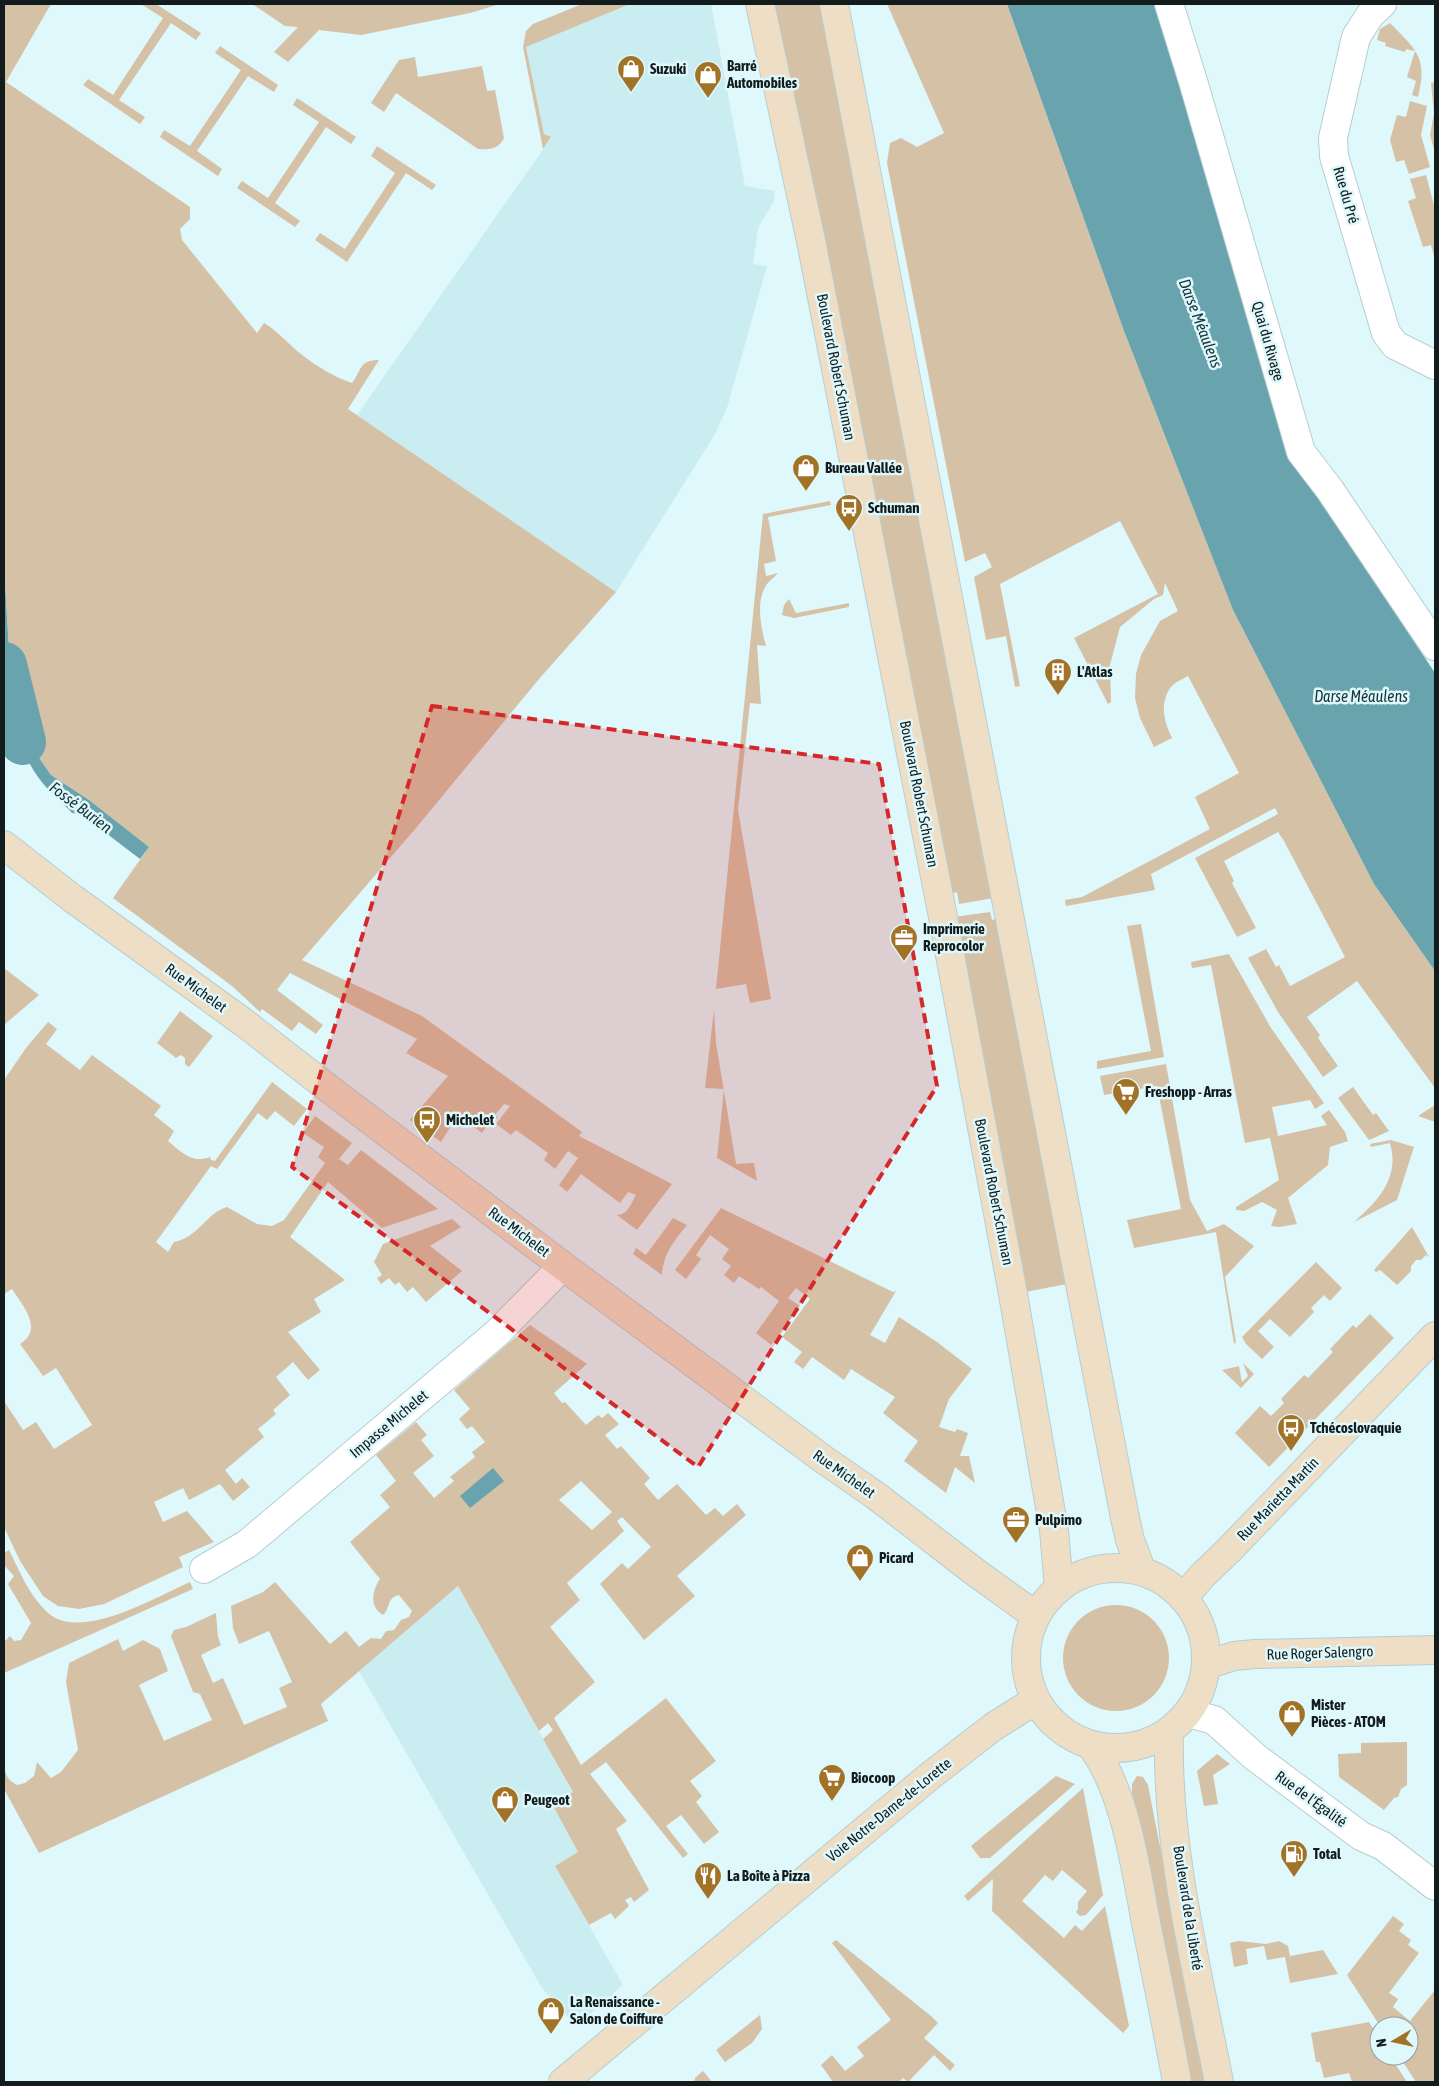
<svg xmlns="http://www.w3.org/2000/svg" width="1439" height="2086" font-family="'Asap Condensed',sans-serif">
<style>
.built{fill:#caedf2}
.green{fill:#d5c1a6;fill-rule:evenodd}
.water{fill:#69a3ad}
.lines{fill:none;stroke-linecap:round;stroke-linejoin:round}
.river{stroke:#69a3ad;stroke-width:46}
.street-casing{stroke:#b6ced2;stroke-width:30}
.secondary-casing{stroke:#b6ced2;stroke-width:30}
.street{stroke:#fff;stroke-width:28}
.secondary{stroke:#eddec5;stroke-width:28}
.marked{fill:#d62828;fill-opacity:0.2;stroke:#d62828;stroke-width:4;stroke-dasharray:10 6;stroke-linejoin:round}
.labels{text-anchor:middle;stroke-width:5;stroke-linejoin:round;paint-order:stroke}
.poi-label{font-size:15px;font-weight:bold;fill:#131c1d;stroke:#dff8fc;text-anchor:start}
.street-label{font-size:15px;fill:#131c1d;stroke:#dff8fc}
.water-label{font-size:16px;font-style:italic;fill:#153338;stroke:#dff8fc}
</style>
<rect width="100%" height="100%" fill="#dff8fc"/>
<!-- built -->
<path class="built" d="M630,4H711L745,186L775,191L774,201L758,228L753,264L767,266L727,408L715,434L616,592L357,415L551,138L544,134L526,47Z
M458,1586L573,1792L552,1805L578,1852L555,1866L623,1985L576,2026L542,1988L359,1671Z"/>
<!-- green -->
<path class="green" d="M4,4H51L6,82L190,207V219L180,229L182,240L257,333L264,323C278,331 288,344 301,354C316,366 334,377 352,383C362,370 359,360 379,360L348,409L616,592L539,679L416,828L302,960L422,1016L582,1132L579,1136L672,1184L637,1230L617,1215C628,1215 631,1203 636,1195L628,1192L620,1203L581,1174L567,1192L559,1185L578,1158L568,1151L555,1169L544,1160L548,1153L516,1130L511,1135L496,1124L510,1106L504,1104L495,1115L498,1117L494,1122L491,1120L482,1133L458,1115L441,1142L410,1120L448,1076L406,1053L417,1039L290,973L277,990L323,1025L316,1034L299,1022L292,1031L262,1009L260,1012L232,986L113,898L149,847L89,800L51,775L28,742L10,668L4,567Z
M141,4H156L201,33L196,40L171,23L119,100L145,117L140,124L83,85L88,79L113,95L163,18Z
M252,4H500L470,13L361,35L319,30L288,62L274,52L298,27L285,26Z
M582,4H630L526,47L544,134L551,137L543,149L523,47L526,31L533,24Z
M774,4H823L994,898L959,904L957,892L950,894Z
M887,4H1007L1124,331L1233,610L1374,884L1435,971V1088L1357,981L1307,1017L1320,1035L1318,1038L1338,1066L1323,1077L1278,1012L1248,958L1266,949L1276,967L1279,965L1290,986L1345,957L1284,841L1278,832L1224,861L1234,881L1232,883L1256,928L1237,937L1195,858L1278,814L1275,808L1151,874L1155,890L1066,906L1065,900L1082,897L1210,829L1195,797L1239,773L1188,676C1183,679 1175,682 1171,687C1159,703 1164,722 1172,738L1154,747L1140,718L1135,698L1136,674L1141,655L1160,621L1178,611L1165,583L1163,595L1154,599L1120,627L1110,665L1111,702L1108,704L1074,638L1158,594L1120,521L1000,584L1020,686L1015,687L1006,636L986,640L974,577L992,567L985,553L965,562L887,163L890,143L901,138L917,147L944,133Z
M1390,23C1416,50 1428,57 1418,97L1412,95L1416,81L1407,77L1415,51L1406,49L1405,52L1385,46L1386,43L1377,40L1380,29Z
M220,46L278,85L274,92L248,76L197,151L222,169L218,176L160,137L164,130L190,146L241,70L215,53Z
M415,57L418,77L482,66L487,91L495,90L504,138C499,149 490,150 478,149L396,93L384,112L371,103L399,60Z
M1435,82V153L1430,135L1434,113L1431,83Z
M297,98L356,137L351,144L326,127L275,203L300,221L295,227L237,188L242,181L268,198L319,122L293,105Z
M1410,101L1427,106L1421,135L1430,167L1409,174L1404,160L1396,162L1390,140L1397,115L1406,117Z
M377,146L436,185L432,190L406,173L347,262L315,240L320,233L345,249L395,173L371,156Z
M1426,175L1435,209V260L1431,245L1423,247L1408,201L1416,198L1410,179Z
M830,501L831,505L768,517L776,561L764,564L766,576L778,573C775,577 770,580 767,584C755,601 761,628 766,646L757,645L761,704L750,703L738,810L771,999L750,1003L746,984L716,989L763,514Z
M789,599L796,613L849,603V607L794,618L782,615L784,605Z
M990,912L992,920L998,918L1067,1284L1025,1292L954,917Z
M1141,924L1164,1057L1097,1069V1061L1151,1051L1127,926Z
M1229,954L1271,1028L1324,1103L1315,1109L1310,1100L1272,1107L1278,1136L1327,1125L1321,1116L1329,1110L1345,1132L1348,1141L1330,1147L1328,1165L1288,1198L1297,1224L1279,1227L1271,1226L1277,1210L1262,1202L1244,1211L1236,1210V1207L1279,1180L1270,1138L1245,1143L1211,965L1192,968L1191,962Z
M4,968L39,995L4,1025Z
M714,1009L716,1043L736,1164L754,1163L757,1181L717,1158L724,1089L705,1088Z
M180,1011L213,1036L189,1067L185,1064V1058L181,1055L176,1058L157,1043Z
M48,1022L57,1029L46,1044L80,1070L92,1055L161,1106L154,1115L174,1131L168,1141C181,1152 192,1164 210,1157L211,1160L215,1161L272,1082L307,1109L294,1126L275,1111L267,1120L258,1113L217,1169L211,1166L156,1242L168,1252L174,1242C198,1238 206,1213 227,1207L257,1224L272,1226L284,1220L325,1163L318,1157L324,1147L303,1133L315,1116L352,1143L339,1159L348,1165L361,1150L438,1209L382,1228L328,1182L290,1237L345,1280L314,1299L321,1312L288,1332L320,1370L308,1380L293,1362L276,1377L290,1395L273,1410L276,1414L258,1429L264,1437L225,1470L236,1484L242,1478L250,1487L233,1501L220,1484L189,1500L183,1488L154,1502L163,1522L187,1511L214,1542L179,1557L183,1567L104,1604L79,1609L58,1606L43,1596L20,1561L4,1527V1401L23,1430L36,1422L54,1449L92,1425L56,1368L43,1376L20,1344C44,1329 23,1306 12,1289L4,1294V1080L26,1048Z
M1166,1064L1190,1200L1207,1231L1224,1224L1254,1246L1225,1277L1236,1342L1234,1344L1216,1232L1134,1248L1127,1220L1181,1209L1157,1086L1104,1095L1100,1076Z
M1353,1087L1373,1115L1376,1113L1389,1131L1369,1140L1338,1098Z
M1435,1105V1122L1418,1116Z
M1391,1140L1414,1147L1397,1200L1354,1222C1378,1201 1400,1178 1390,1143L1371,1147L1370,1144Z
M721,1208L893,1292L896,1291L870,1335L885,1343L899,1317L937,1342L972,1369L949,1399L939,1427L955,1432L957,1429L968,1433L960,1456H969L975,1483L955,1467L946,1493L904,1461L918,1441L883,1413L895,1397L851,1369L844,1380L812,1357L803,1369L794,1362L802,1352L782,1337L810,1299L796,1288L788,1298L800,1306L771,1345L756,1333L779,1301L761,1287L759,1289L739,1276L734,1283L724,1275L731,1266L722,1259L729,1249L710,1235L696,1255L701,1259L686,1279L675,1270Z
M673,1218L687,1225C674,1241 663,1254 662,1275L633,1254L636,1248L646,1255Z
M452,1219L461,1227L430,1246L462,1271L426,1302L413,1287L407,1292L399,1282L395,1285L389,1278L381,1284L377,1278L382,1275L374,1262L383,1244Z
M1412,1227L1429,1257L1426,1255L1421,1260H1416L1411,1266V1271L1397,1285L1380,1270L1376,1272L1374,1270Z
M1316,1262L1342,1288L1330,1301L1324,1295L1311,1308L1314,1312L1290,1337L1270,1319L1258,1331L1274,1347L1262,1359L1246,1344L1242,1337Z
M1370,1314L1394,1338L1269,1467L1235,1433L1260,1406L1271,1416L1284,1403L1281,1399L1304,1375L1308,1378L1333,1352L1330,1349L1353,1325L1356,1328Z
M530,1325L587,1364L554,1393L562,1403L565,1402L586,1425L598,1415L602,1418L608,1413L619,1424L605,1435L617,1449L621,1446L650,1478L644,1484L658,1500L677,1484L706,1515L715,1508L723,1516L737,1504L746,1515L677,1576L695,1596L644,1640L600,1584L622,1563L628,1569L651,1547L622,1517L617,1521L624,1531L567,1583L580,1600L550,1627L595,1682L554,1718L581,1765L666,1698L716,1761L690,1781L702,1796L696,1802L719,1832L704,1844L681,1815L666,1826L688,1854L683,1858L606,1762L590,1774L627,1821L616,1829L649,1890L634,1902L631,1897L625,1900L629,1906L615,1919L611,1913L589,1925L555,1866L578,1852L552,1804L573,1792L543,1739L553,1730L548,1723L539,1731L458,1586L321,1704L328,1721L39,1853L4,1789V1760C5,1772 5,1779 17,1785L25,1783L34,1776L37,1762L51,1778L61,1772L78,1750L66,1682L69,1663L118,1639L123,1651L143,1640L160,1649L168,1671L139,1685L164,1741L212,1720L200,1694L193,1692L171,1636L174,1630L186,1627L216,1613L218,1637L221,1645L201,1655L213,1683L223,1678L244,1725L287,1707L279,1688L292,1682L269,1631L239,1644L233,1628L231,1606L263,1592L275,1582L330,1644L346,1631L359,1647L371,1638L381,1639L386,1631L394,1630L401,1620L409,1617L412,1611L399,1595C386,1598 391,1608 383,1615C369,1606 372,1591 380,1579L350,1542L390,1507L380,1495L396,1481L376,1455L416,1422L427,1435L421,1440L434,1456L413,1473L434,1498L454,1481L450,1477L475,1457L472,1452L485,1442L472,1426L467,1429L459,1419L470,1409L454,1390ZM581,1481L612,1512L592,1530L559,1500Z
M1243,1363L1254,1374L1241,1388L1222,1370L1239,1366L1242,1382L1248,1376Z
M9,1550C20,1572 29,1595 47,1612C79,1643 156,1597 190,1582L193,1589L4,1673V1642L10,1636L14,1641L21,1640L31,1623L8,1584L14,1576L4,1565V1553Z
M1063 1658a53 53 0 1 1 106 0a53 53 0 1 1-106 0Z
M1407,1742V1785L1401,1789L1398,1797L1394,1798L1384,1810L1339,1777L1338,1754L1361,1753V1743Z
M1217,1754L1230,1764L1213,1775L1218,1804L1204,1806L1197,1771Z
M1056,1776L1075,1784L990,1858H980L971,1846Z
M1137,1776L1143,1777L1148,1785L1206,2082H1188L1132,1793V1784Z
M1083,1788L1103,1895L1086,1915L1080,1916L1076,1912L1078,1909V1902L1087,1891L1062,1870L1053,1881L1045,1875L1022,1901L1064,1938L1075,1925L1082,1931L1105,1906L1129,2026L1123,2033L992,1911L993,1879L968,1901L964,1896Z
M1393,1916L1404,1924L1399,1931L1411,1940L1408,1945L1419,1953L1389,1993L1398,1999L1393,2007L1410,2021L1435,1990V2082H1416L1399,2056L1404,2058L1409,2056V2051L1413,2046L1409,2042V2026H1380L1347,1975Z
M836,1940L931,2016L938,2023L924,2038L955,2065L950,2071L934,2055L908,2082L903,2078L899,2082H833L821,2065L832,2055L845,2071L864,2056L857,2047L891,2020L832,1943Z
M1239,1941L1266,1944L1279,1941L1288,1946L1290,1956L1323,1950L1338,1974L1290,1983L1285,1957L1267,1960L1264,1946L1246,1949L1248,1964L1234,1967L1230,1943Z
M760,2015L762,2029L752,2043L725,2062L716,2050Z
M1369,2022L1379,2038V2056H1390L1407,2082H1352L1349,2073L1324,2078L1320,2062H1316L1311,2033Z
M703,2071L712,2082H694L695,2078Z"/>
<!-- water -->
<path class="water" d="M1007,4H1155L1289,450L1303,475L1435,673V971L1374,884L1233,610L1124,331Z
M4,567L10,668L28,742L51,775L89,800L149,847L140,859L81,814L72,813C61,801 47,790 38,777C0,724 4,631 4,567Z
M493,1468L504,1481L470,1508L460,1496Z"/>
<g class="lines">
<!-- river -->
<path class="river" d="M4,665L23,742"/>
<defs>
<path id="street" d="M1169,4L1193,81L1301,452L1330,490L1435,646
M1382,4L1370,15L1356,37L1333,138L1334,156L1386,333L1395,345L1435,365
M204,1569L247,1544L497,1333L563,1266
M1188,1713L1214,1720L1255,1757L1361,1836L1383,1846L1435,1886"/>
<path id="secondary" d="M760,4L811,241L942,912L1013,1294L1054,1530L1059,1588
M834,4L1125,1518L1130,1540L1141,1569
M4,845L72,898L243,1022L341,1098L563,1266L823,1459L875,1495L975,1572L1036,1616
M1026 1658a90 90 0 1 1 180 0a90 90 0 1 1-180 0Z
M1183,1598L1202,1576L1228,1551L1435,1336
M1206,1665L1234,1656L1255,1654L1435,1650
M1169,1732C1166,1847 1197,1969 1219,2082
M1093,1748C1125,1793 1135,1864 1145,1918C1156,1973 1167,2027 1177,2082
M563,2082L931,1775L993,1727L1036,1700"/>
</defs>
<!-- street casing -->
<use href="#street" class="street-casing"/>
<!-- secondary casing -->
<use href="#secondary" class="secondary-casing"/>
<!-- street -->
<use href="#street" class="street"/>
<!-- secondary -->
<use href="#secondary" class="secondary"/>
</g>
<!-- marked area -->
<path class="marked" d="M432,706L879,764L937,1086L698,1467L292,1167Z"/>
<!-- icons -->
<defs>
<symbol id="shop-pin" viewBox="-11 -11 22 30"><path d="M0 17L-7.5 6A9.5 9.5 0 1 1 7.5 6Z" fill="#a27326" stroke="#dff8fc"/><path d="M-5-2.5h2.3a2.7 3.5 0 0 1 5.4 0H5L5.5 6h-11ZM-1.5-2.5h3a1.5 2.3 0 0 0-3 0Z" fill="#fff"/></symbol>
<symbol id="bus-pin" viewBox="-11 -11 22 30"><path d="M0 17L-7.5 6A9.5 9.5 0 1 1 7.5 6Z" fill="#a27326" stroke="#dff8fc"/><path d="M-5-6H5V4H4V6H2V4H-2V6H-4V4H-5ZM-3.5-4V0h7V-4ZM-3.5 1.2v1.5H-2V1.2ZM2 1.2v1.5H3.5V1.2Z" fill="#fff"/></symbol>
<symbol id="building-pin" viewBox="-11 -11 22 30"><path d="M0 17L-7.5 6A9.5 9.5 0 1 1 7.5 6Z" fill="#a27326" stroke="#dff8fc"/><path d="M-4-6H4V6H1V3H-1V6H-4ZM-2.5-4.3h1.7v1.8h-1.7ZM.8-4.3h1.7v1.8H.8ZM-2.5-1h1.7V.8h-1.7ZM.8-1h1.7V.8H.8Z" fill="#fff"/></symbol>
<symbol id="office-pin" viewBox="-11 -11 22 30"><path d="M0 17L-7.5 6A9.5 9.5 0 1 1 7.5 6Z" fill="#a27326" stroke="#dff8fc"/><path d="M-6-3h4V-5.5h4V-3h4V5H-6ZM-1-4.5V-3h2v-1.5ZM-6 0V1H6V0Z" fill="#fff"/></symbol>
<symbol id="supermarket-pin" viewBox="-11 -11 22 30"><path d="M0 17L-7.5 6A9.5 9.5 0 1 1 7.5 6Z" fill="#a27326" stroke="#dff8fc"/><path d="M-6-5.5h2.5l.6 2H6L4.5 2H-2.5L-4.4-4H-6ZM-1.5 3.2a1.3 1.3 0 1 0 .1 0ZM3 3.2a1.3 1.3 0 1 0 .1 0Z" fill="#fff"/></symbol>
<symbol id="fuel-pin" viewBox="-11 -11 22 30"><path d="M0 17L-7.5 6A9.5 9.5 0 1 1 7.5 6Z" fill="#a27326" stroke="#dff8fc"/><path d="M-5.5-6h7V0h2V4h1.3V-2.5L3-4.5l.8-.8L6-3V5H2.5V1h-1V6h-7ZM-4.2-4.7v3.2H.2V-4.7Z" fill="#fff"/></symbol>
<symbol id="restaurant-pin" viewBox="-11 -11 22 30"><path d="M0 17L-7.5 6A9.5 9.5 0 1 1 7.5 6Z" fill="#a27326" stroke="#dff8fc"/><path d="M-5-6h1v4h1v-4h1v4h1v-4h1v5L-1.5 .5V6h-2V.5L-5-1ZM5-6V6H3V1.5H1.5Q1.5-4 5-6Z" fill="#fff"/></symbol>
</defs>
<g fill-rule="evenodd">
<use href="#shop-pin" x="615" y="53" width="32" height="43"/>
<use href="#shop-pin" x="692" y="59" width="32" height="43"/>
<use href="#shop-pin" x="790" y="452" width="32" height="43"/>
<use href="#bus-pin" x="833" y="492" width="32" height="43"/>
<use href="#building-pin" x="1042" y="656" width="32" height="43"/>
<use href="#office-pin" x="888" y="922" width="32" height="43"/>
<use href="#supermarket-pin" x="1110" y="1076" width="32" height="43"/>
<use href="#bus-pin" x="411" y="1104" width="32" height="43"/>
<use href="#bus-pin" x="1275" y="1412" width="32" height="43"/>
<use href="#office-pin" x="1000" y="1504" width="32" height="43"/>
<use href="#shop-pin" x="844" y="1542" width="32" height="43"/>
<use href="#shop-pin" x="1276" y="1698" width="32" height="43"/>
<use href="#supermarket-pin" x="816" y="1762" width="32" height="43"/>
<use href="#shop-pin" x="489" y="1784" width="32" height="43"/>
<use href="#fuel-pin" x="1278" y="1838" width="32" height="43"/>
<use href="#restaurant-pin" x="692" y="1860" width="32" height="43"/>
<use href="#shop-pin" x="535" y="1995" width="32" height="43"/>
</g>
<g class="labels">
<!-- poi labels -->
<g class="poi-label">
<text x="727" y="71">Barré<tspan x="727" dy="17">Automobiles</tspan></text>
<text x="650" y="74">Suzuki</text>
<text x="825" y="473">Bureau Vallée</text>
<text x="868" y="513">Schuman</text>
<text x="1077" y="677">L'Atlas</text>
<text x="923" y="934">Imprimerie<tspan x="923" dy="17">Reprocolor</tspan></text>
<text x="1145" y="1097">Freshopp - Arras</text>
<text x="446" y="1125">Michelet</text>
<text x="1310" y="1433">Tchécoslovaquie</text>
<text x="1035" y="1525">Pulpimo</text>
<text x="879" y="1563">Picard</text>
<text x="1311" y="1710">Mister<tspan x="1311" dy="17">Pièces - ATOM</tspan></text>
<text x="851" y="1783">Biocoop</text>
<text x="524" y="1805">Peugeot</text>
<text x="1313" y="1859">Total</text>
<text x="727" y="1881">La Boîte à Pizza</text>
<text x="570" y="2007">La Renaissance -<tspan x="570" dy="17">Salon de Coiffure</tspan></text>
</g>
<!-- street labels -->
<g class="street-label">
<text transform="translate(1346 195) rotate(74)" y="5">Rue du Pré</text>
<text transform="translate(1268 341) rotate(74)" y="5">Quai du Rivage</text>
<text transform="translate(836 367) rotate(79)" y="5">Boulevard Robert Schuman</text>
<text transform="translate(919 794) rotate(79)" y="5">Boulevard Robert Schuman</text>
<text transform="translate(196 988) rotate(36)" y="5">Rue Michelet</text>
<text transform="translate(994 1192) rotate(79)" y="5">Boulevard Robert Schuman</text>
<text transform="translate(519 1232) rotate(37)" y="5">Rue Michelet</text>
<text transform="translate(389 1424) rotate(-40)" y="5">Impasse Michelet</text>
<text transform="translate(844 1474) rotate(35)" y="5">Rue Michelet</text>
<text transform="translate(1278 1499) rotate(-46)" y="5">Rue Marietta Martin</text>
<text transform="translate(1320 1653) rotate(-2)" y="5">Rue Roger Salengro</text>
<text transform="translate(1311 1799) rotate(36)" y="5">Rue de l'Égalité</text>
<text transform="translate(889 1810) rotate(-39)" y="5">Voie Notre-Dame-de-Lorette</text>
<text transform="translate(1188 1908) rotate(81)" y="5">Boulevard de la Liberté</text>
</g>
<!-- water labels -->
<g class="water-label">
<text transform="translate(1201 323) rotate(69)" y="6">Darse Méaulens</text>
<text x="1361" y="702">Darse Méaulens</text>
<text transform="translate(81 807) rotate(37)" y="6">Fossé Burien</text>
</g>
</g>
<!-- border -->
<rect width="1439" height="2086" fill="none" stroke="#131c1d" stroke-width="10"/>
<!-- north arrow -->
<g transform="translate(1394 2041) rotate(261)"><circle r="24" fill="#dff8fc" stroke="#8da0a3"/>
<path d="M0-4L9 19L0 12L-9 19Z" fill="#a27326"/>
<text y="-8" font-size="14" font-weight="bold" text-anchor="middle" fill="#131c1d">N</text>
</g>
</svg>
